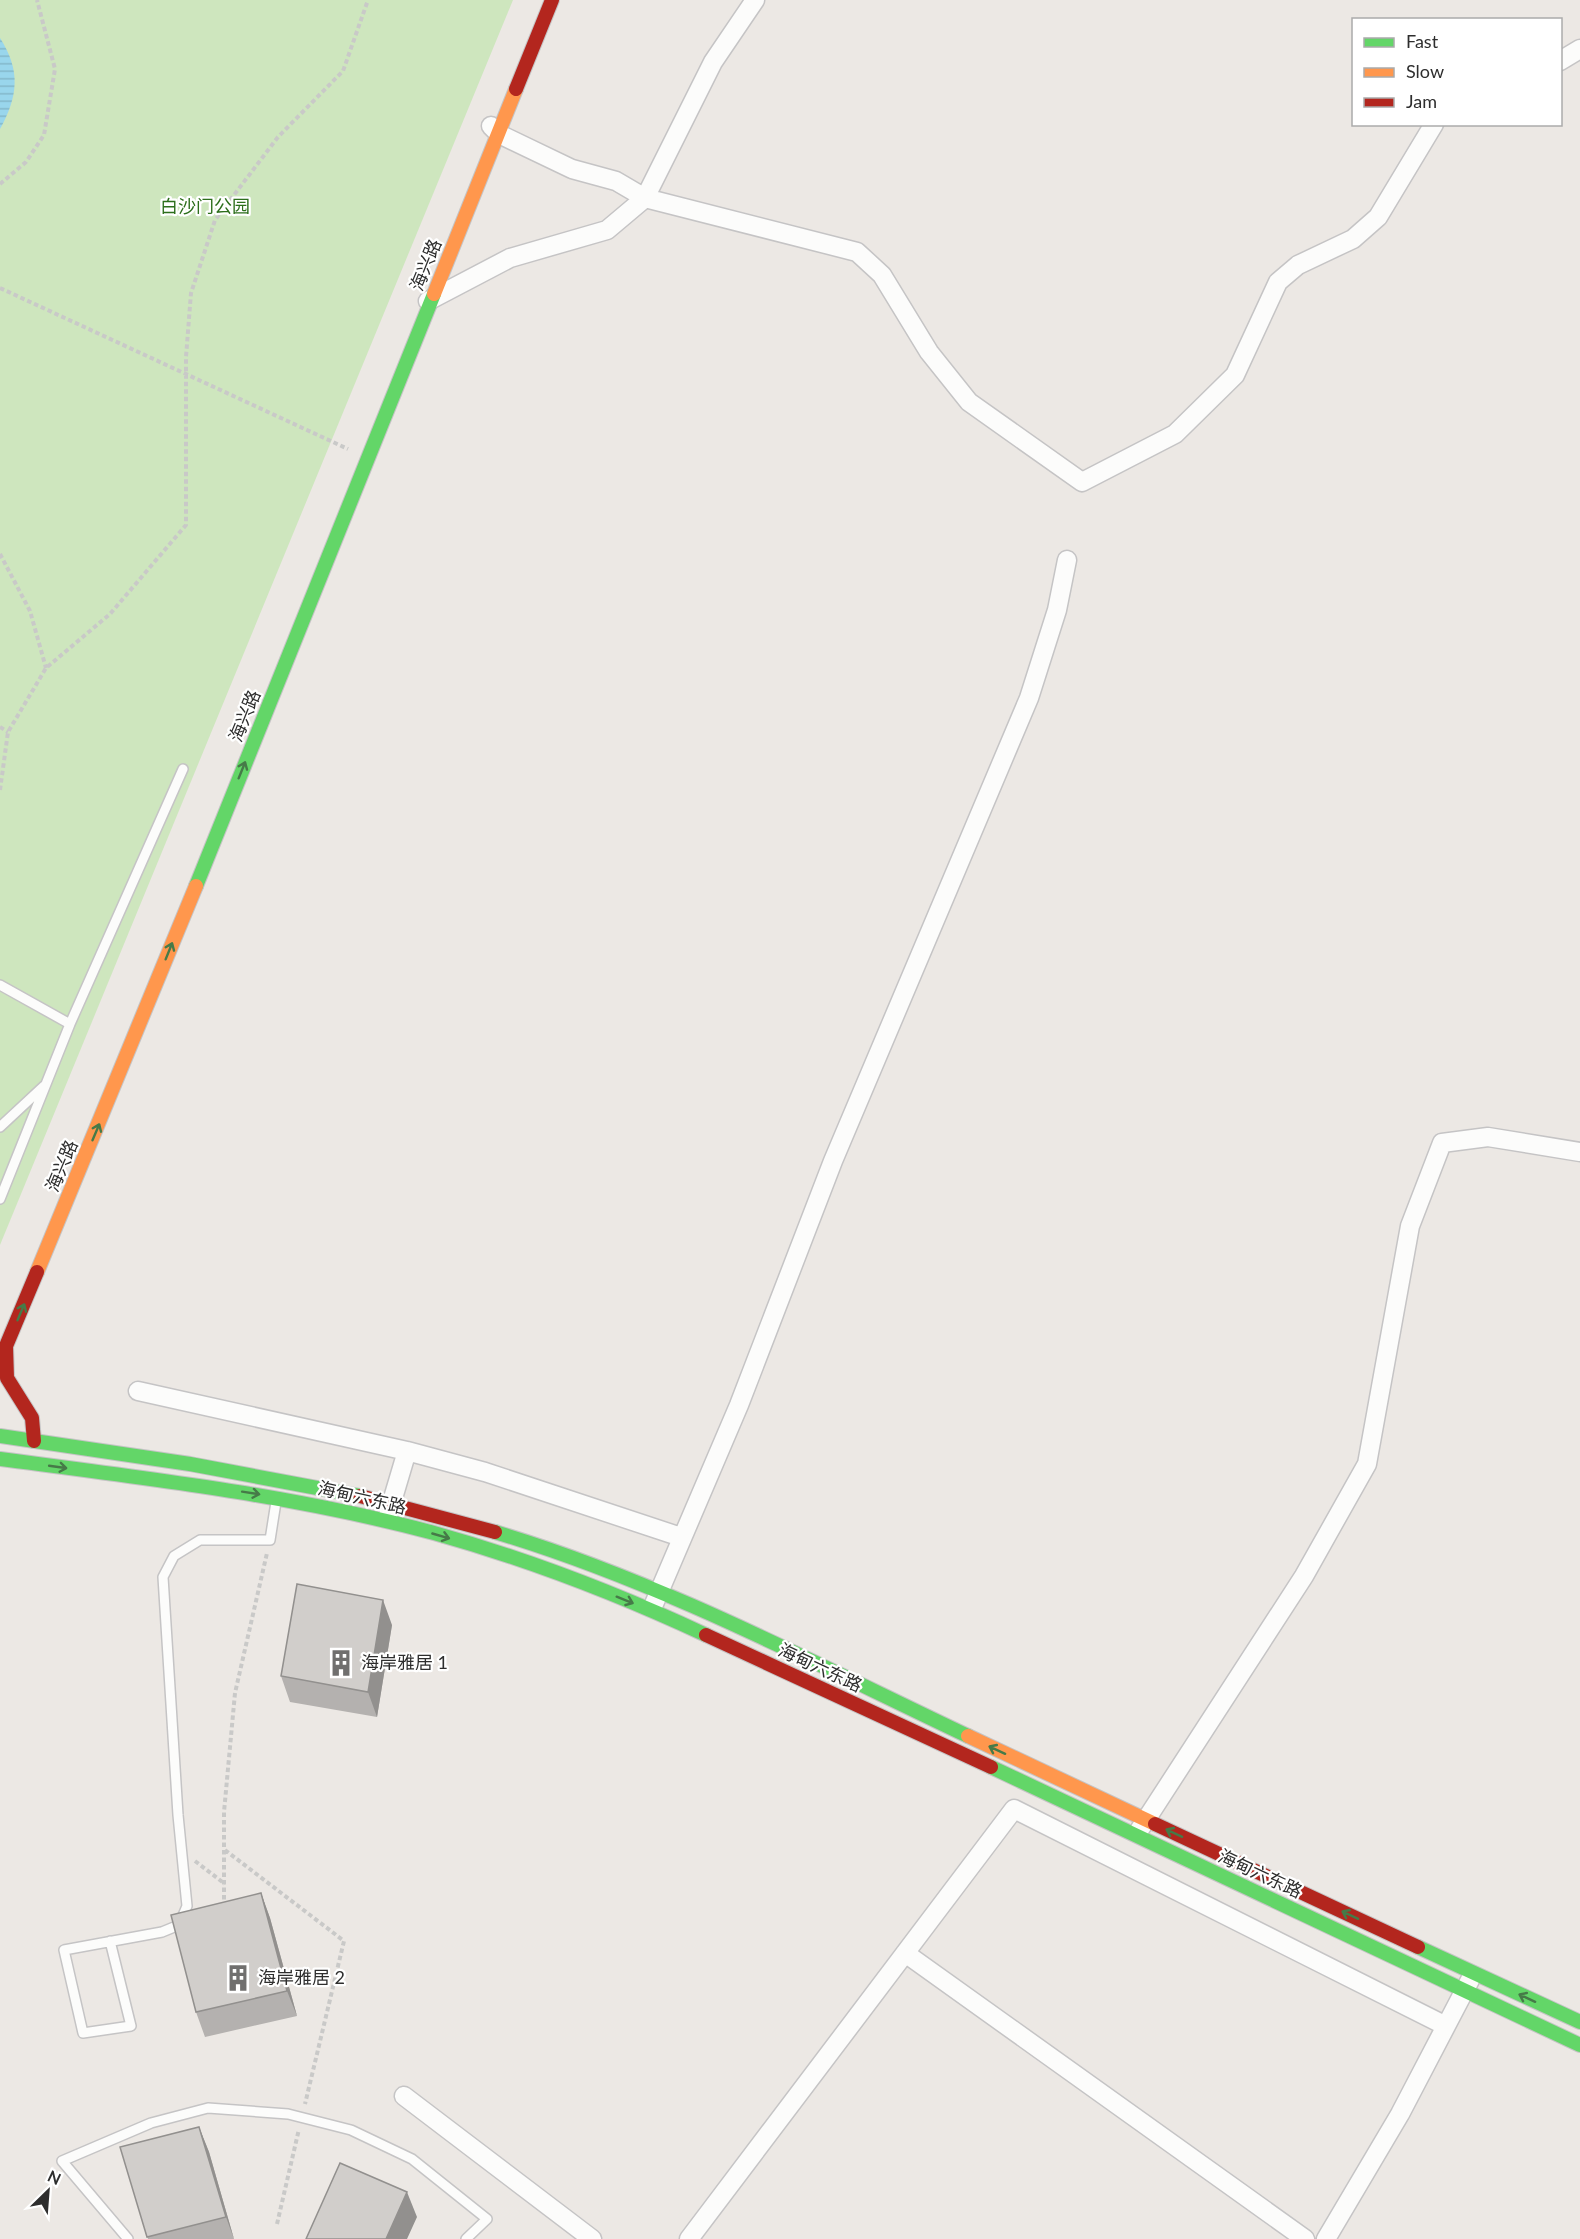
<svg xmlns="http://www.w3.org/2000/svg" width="1580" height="2239" font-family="Lato,'Noto Sans SC',sans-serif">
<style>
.park{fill:#cee6be}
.water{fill:url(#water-rules)}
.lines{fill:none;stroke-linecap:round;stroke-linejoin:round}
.lane-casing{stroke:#c5c4c5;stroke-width:12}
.street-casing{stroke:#c5c4c5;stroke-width:21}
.fast-casing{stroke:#c5c4c5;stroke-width:16}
.slow-casing{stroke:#c5c4c5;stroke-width:16}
.jam-casing{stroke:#c5c4c5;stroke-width:16}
.path{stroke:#c9c9c8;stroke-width:4;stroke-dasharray:4.5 3;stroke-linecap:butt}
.lane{stroke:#fcfcfb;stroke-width:9}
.street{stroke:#fcfcfb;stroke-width:18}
.fast{stroke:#63d668;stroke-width:14}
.slow{stroke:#ff974d;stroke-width:14}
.jam{stroke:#b3261e;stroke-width:14}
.wall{fill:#b4b1af}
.shaded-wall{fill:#92908e}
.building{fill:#d1cecb;stroke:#92908e;stroke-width:1.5}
.oneway{stroke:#467a48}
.labels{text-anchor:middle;stroke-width:4.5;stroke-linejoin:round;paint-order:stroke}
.park-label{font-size:18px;fill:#2c6e1b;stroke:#fff}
.street-label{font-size:18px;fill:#2e2e2e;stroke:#fff}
.poi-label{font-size:18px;fill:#2e2e2e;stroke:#fff;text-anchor:start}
</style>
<defs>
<pattern id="water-rules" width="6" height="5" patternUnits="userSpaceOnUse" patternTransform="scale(1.5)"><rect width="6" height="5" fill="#99d6ec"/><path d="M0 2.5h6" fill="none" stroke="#84b8cb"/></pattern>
</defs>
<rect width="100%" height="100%" fill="#ece8e4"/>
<!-- park -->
<path class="park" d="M0,0H513L0,1245Z"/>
<!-- water -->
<path class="water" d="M0,38C21,71 18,96 0,129Z"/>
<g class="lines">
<defs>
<path id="lane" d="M0,985L70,1024
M0,1127L44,1086
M0,1199L70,1024L183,769
M110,1941L131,2026L83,2033L64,1950L162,1932L179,1925L187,1906L178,1815L163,1577L174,1556L200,1540H270L276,1502
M128,2239L62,2161L151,2123L208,2108L288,2114L351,2130L412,2159L487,2219L466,2239"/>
<path id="street" d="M1560,61L1580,49
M491,126L499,134L572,169L616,181L645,198L857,252L882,275L929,352L969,402L1082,482L1175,434L1235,375L1278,282L1298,265L1353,239L1378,217L1434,124
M428,301L510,258L607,230L645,198L713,62L755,0
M138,1391L407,1451L485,1472L681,1537
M388,1515L407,1451
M654,1604L739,1405L833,1161L1029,698L1057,610L1067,560
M1140,1829L1304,1576L1367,1464L1410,1226L1442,1143L1488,1137L1580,1152
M905,1953L1305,2239
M404,2096L592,2239
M689,2239L1014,1809L1446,2026
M1326,2239L1400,2114L1470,1980"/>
<path id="fast" d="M196,886L434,294
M0,1436L190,1464L360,1496
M0,1459C145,1478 292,1495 434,1533C527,1559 618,1594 706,1635
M495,1532C659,1581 814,1663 968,1736
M991,1767L1580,2045
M1418,1947L1580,2022"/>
<path id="slow" d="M434,294L516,89
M37,1272L196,886
M968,1736L1155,1824"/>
<path id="jam" d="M516,89L552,0
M34,1441L32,1418L7,1378L6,1346L37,1272
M360,1496L495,1532
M706,1635L991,1767
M1155,1824L1418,1947"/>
</defs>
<!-- lane casing -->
<use href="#lane" class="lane-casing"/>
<!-- street casing -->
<use href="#street" class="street-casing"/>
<!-- fast casing -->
<use href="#fast" class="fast-casing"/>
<!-- slow casing -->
<use href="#slow" class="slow-casing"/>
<!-- jam casing -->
<use href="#jam" class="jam-casing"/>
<!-- path -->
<path class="path" d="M0,184L26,162L44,135L55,69L37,0
M0,288L348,449
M0,554L30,611L46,668
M0,727L8,732
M0,790L8,732L46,668L110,614L186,525V357L191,293L215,220L278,137L343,71L368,0
M225,1850L344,1941L305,2104
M195,1861L225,1884
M224,1907V1812L235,1693L267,1553
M277,2224L299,2129"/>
<!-- lane -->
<use href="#lane" class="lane"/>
<!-- street -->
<use href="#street" class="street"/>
<!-- fast -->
<use href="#fast" class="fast"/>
<!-- slow -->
<use href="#slow" class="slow"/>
<!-- jam -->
<use href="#jam" class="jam"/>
</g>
<!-- wall -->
<path class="wall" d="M392,1625L377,1717L290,1702L281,1676Z
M261,1893L270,1918L297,2016L205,2037L196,2012Z
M199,2127L209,2152L234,2239H148L120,2147Z"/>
<!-- shaded-wall -->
<path class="shaded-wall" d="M383,1600L392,1625L377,1717L368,1692Z
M261,1893L270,1918L297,2016L287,1991Z
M199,2127L209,2152L234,2239L226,2217Z
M407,2192L417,2217L407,2239H386Z"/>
<!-- building -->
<path class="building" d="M297,1584L383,1600L368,1692L281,1676Z
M261,1893L287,1991L196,2012L171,1915Z
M199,2127L226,2217L147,2237L120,2147Z
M340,2163L407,2192L386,2239H306Z"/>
<!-- one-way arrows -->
<defs><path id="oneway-shaft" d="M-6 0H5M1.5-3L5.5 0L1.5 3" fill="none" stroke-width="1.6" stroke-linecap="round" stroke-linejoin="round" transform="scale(1.5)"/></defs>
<g class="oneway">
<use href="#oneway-shaft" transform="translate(242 770) rotate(-68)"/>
<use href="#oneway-shaft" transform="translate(169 951) rotate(-68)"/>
<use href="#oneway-shaft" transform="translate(96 1132) rotate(-67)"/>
<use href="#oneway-shaft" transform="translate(21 1312) rotate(-67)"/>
<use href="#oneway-shaft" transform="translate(58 1467) rotate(8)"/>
<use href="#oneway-shaft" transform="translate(251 1493) rotate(9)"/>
<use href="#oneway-shaft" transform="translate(441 1536) rotate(16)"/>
<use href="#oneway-shaft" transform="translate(625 1600) rotate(22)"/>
<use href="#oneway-shaft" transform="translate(997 1750) rotate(-155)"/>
<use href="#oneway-shaft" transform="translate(1174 1833) rotate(-155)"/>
<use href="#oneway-shaft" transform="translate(1350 1915) rotate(-155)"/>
<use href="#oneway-shaft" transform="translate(1527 1998) rotate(-155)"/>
</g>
<!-- icons -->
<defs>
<symbol id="building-bare" viewBox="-9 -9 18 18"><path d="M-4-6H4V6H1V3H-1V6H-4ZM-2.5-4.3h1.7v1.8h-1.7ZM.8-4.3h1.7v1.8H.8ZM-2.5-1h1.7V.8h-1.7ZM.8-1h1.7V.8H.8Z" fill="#706f6e" stroke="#fff" stroke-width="2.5" paint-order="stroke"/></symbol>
</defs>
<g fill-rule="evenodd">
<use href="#building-bare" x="322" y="1644" width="38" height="38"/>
<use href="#building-bare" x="219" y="1959" width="38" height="38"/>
</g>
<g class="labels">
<!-- park labels -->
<g class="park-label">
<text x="205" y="213">白沙门公园</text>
</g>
<!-- street labels -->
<g class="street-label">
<text transform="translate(426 265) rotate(-68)" y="6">海兴路</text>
<text transform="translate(245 716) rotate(-68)" y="6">海兴路</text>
<text transform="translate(62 1166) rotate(-67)" y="6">海兴路</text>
<text transform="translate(362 1498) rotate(13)" y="6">海甸六东路</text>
<text transform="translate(820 1668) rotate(25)" y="6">海甸六东路</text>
<text transform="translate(1260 1874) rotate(25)" y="6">海甸六东路</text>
</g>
<!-- poi labels -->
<g class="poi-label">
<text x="361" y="1669">海岸雅居 1</text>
<text x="258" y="1984">海岸雅居 2</text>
</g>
</g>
<!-- legend -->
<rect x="1352" y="18" width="210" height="108" fill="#ffffff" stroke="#ababab" stroke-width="1.5"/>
<rect x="1364" y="38" width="30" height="9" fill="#63d668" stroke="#ababab" stroke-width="1.5"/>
<text x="1406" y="48" font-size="18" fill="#2e2e2e">Fast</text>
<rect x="1364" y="68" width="30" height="9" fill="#ff974d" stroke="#ababab" stroke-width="1.5"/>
<text x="1406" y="78" font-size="18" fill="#2e2e2e">Slow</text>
<rect x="1364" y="98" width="30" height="9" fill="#b3261e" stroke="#ababab" stroke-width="1.5"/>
<text x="1406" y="108" font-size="18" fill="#2e2e2e">Jam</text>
<!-- north arrow -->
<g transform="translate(48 2191) rotate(25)" stroke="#ffffff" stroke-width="4.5" paint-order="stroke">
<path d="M0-4.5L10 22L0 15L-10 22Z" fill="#2e2e2e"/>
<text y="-9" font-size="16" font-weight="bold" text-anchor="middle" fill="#2e2e2e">N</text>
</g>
</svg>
